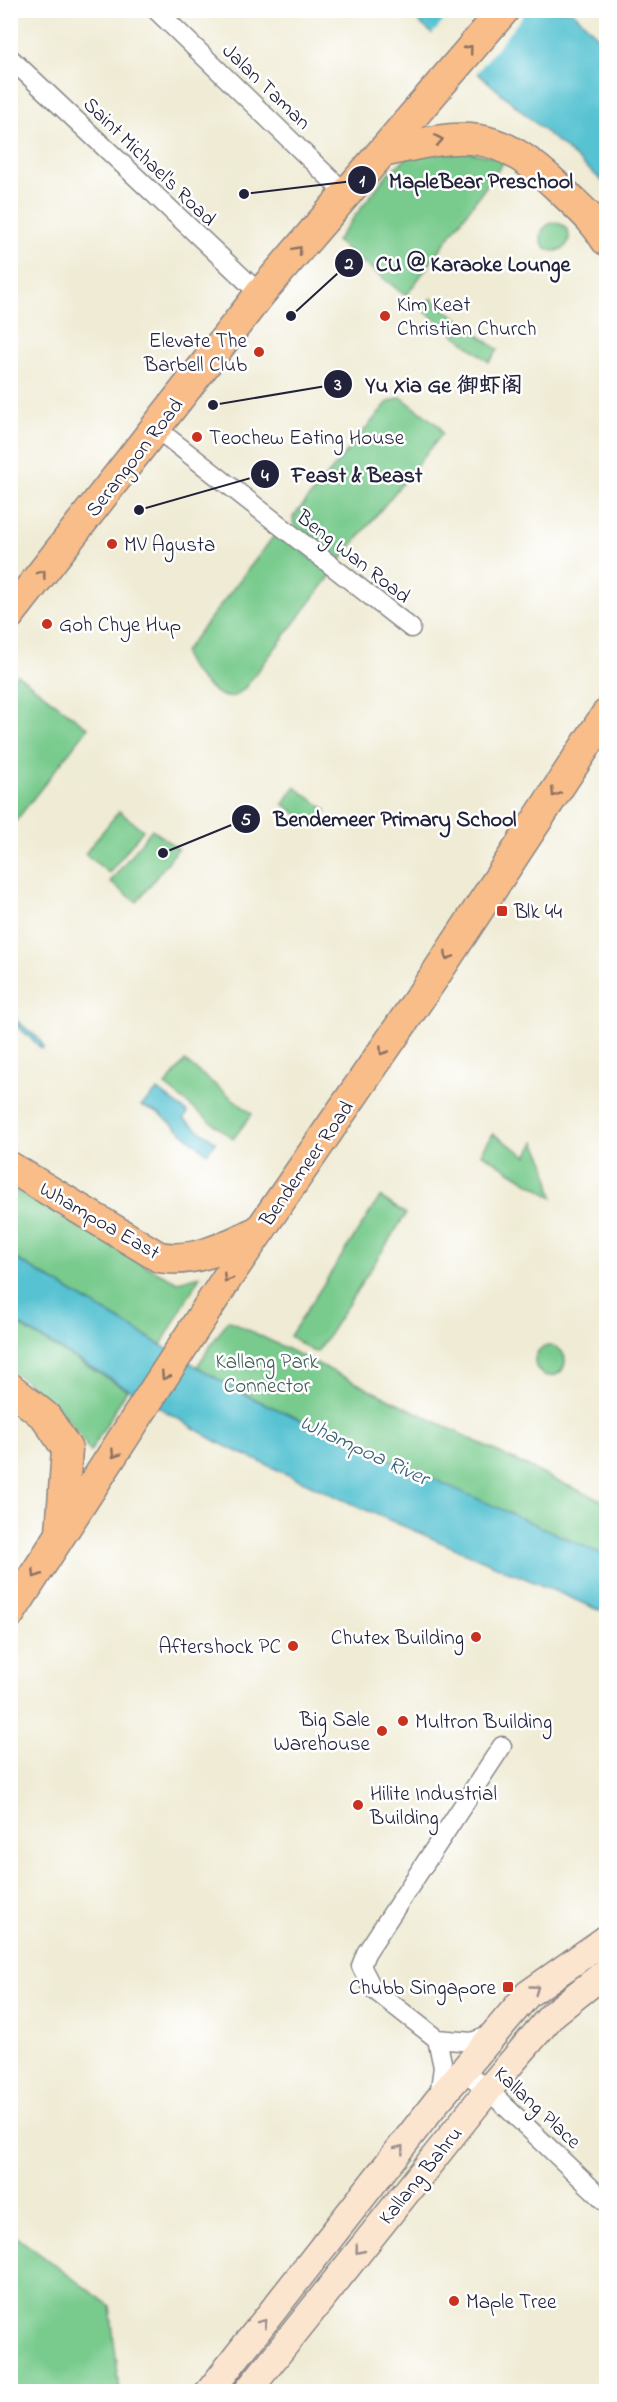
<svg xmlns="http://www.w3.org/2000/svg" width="617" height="2402" font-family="'Indie Flower','LXGW WenKai TC',sans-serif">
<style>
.green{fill:#78cb8d;stroke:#4d7664;stroke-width:1.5}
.water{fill:#57c2d2;stroke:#3c7286;stroke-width:1.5}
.pier{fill:#efebd4}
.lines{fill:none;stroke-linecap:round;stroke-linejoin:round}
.minor-casing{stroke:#888688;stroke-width:21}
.secondary-casing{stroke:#888688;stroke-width:30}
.primary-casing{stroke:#888688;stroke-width:33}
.minor{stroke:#fff;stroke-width:18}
.secondary{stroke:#fce5cf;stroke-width:27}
.primary{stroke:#f8bd88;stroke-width:30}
.oneway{stroke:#8d7062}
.oneway2{stroke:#9a8d8c}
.poi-dot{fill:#c8321e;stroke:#fff;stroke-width:2}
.labels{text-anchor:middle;stroke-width:5;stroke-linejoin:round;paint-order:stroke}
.street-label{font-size:21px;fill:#22223b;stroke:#fff}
.poi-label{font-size:21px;fill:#22223b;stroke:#fff;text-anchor:start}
.park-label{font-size:21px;fill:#405d58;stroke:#fff}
.water-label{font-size:22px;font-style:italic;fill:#376277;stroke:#fff}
.leader{fill:none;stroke:#22223b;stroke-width:2}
.callout-dot{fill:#22223b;stroke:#fff;stroke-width:2}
.mark-label{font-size:18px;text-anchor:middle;font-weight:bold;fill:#fff}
.callout-label{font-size:22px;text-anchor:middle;font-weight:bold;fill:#22223b;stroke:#fff;stroke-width:5;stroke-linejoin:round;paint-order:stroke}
</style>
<rect width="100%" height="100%" fill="#fff"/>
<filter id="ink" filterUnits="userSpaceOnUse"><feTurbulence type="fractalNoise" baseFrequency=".0167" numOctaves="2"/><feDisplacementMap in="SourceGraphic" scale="12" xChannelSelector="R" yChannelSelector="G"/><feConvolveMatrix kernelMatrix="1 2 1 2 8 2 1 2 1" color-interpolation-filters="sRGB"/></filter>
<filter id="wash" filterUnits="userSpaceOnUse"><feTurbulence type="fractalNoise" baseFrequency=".008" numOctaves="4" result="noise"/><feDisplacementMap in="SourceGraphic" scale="24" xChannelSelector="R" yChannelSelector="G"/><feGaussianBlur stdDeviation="1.35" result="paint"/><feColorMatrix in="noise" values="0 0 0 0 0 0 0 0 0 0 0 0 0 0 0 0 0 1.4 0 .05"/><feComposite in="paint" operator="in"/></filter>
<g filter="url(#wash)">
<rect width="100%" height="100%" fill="#efebd4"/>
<!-- green -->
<path class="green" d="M425,144L506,159L406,296L336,241L388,173Z
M541 237a14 14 0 1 1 28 0a14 14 0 1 1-28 0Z
M431,298L498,350L489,362L422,309Z
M401,397L439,426L442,434L341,559L329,561L294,530L293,517L387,403Z
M277,532L332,574L244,689C239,693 234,698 227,697C213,695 185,667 184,652Z
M17,674L88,728L11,827L10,683Z
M295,787L326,810L314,826L283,804Z
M119,811L143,830L109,873L85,854Z
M152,829L178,849L137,902L110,882Z
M185,1061L252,1114L233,1139L165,1086Z
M493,1134L527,1156L535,1142L545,1162L553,1198L481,1153Z
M11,1188L150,1268L178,1282L200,1276L161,1345L11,1256Z
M380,1197L406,1214L320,1348L316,1352L312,1351L290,1336Z
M10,1320L127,1390L90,1452C70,1416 44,1393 11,1371Z
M228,1320L557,1481L606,1502V1558L267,1405L196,1368Z
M535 1361a15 15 0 1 1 30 0a15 15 0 1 1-30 0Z
M10,2232L110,2306L120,2391H11Z"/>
<!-- water -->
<path class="water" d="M406,11H572L606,44V184Z
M11,1016L39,1039L44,1047L42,1049L11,1020Z
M158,1090L188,1113L184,1119L216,1142L207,1153L160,1114L141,1106Z
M11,1256L243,1394L606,1556V1613L359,1507L221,1444L11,1320Z"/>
<!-- pier -->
<path class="pier" d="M452,11H527L475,75L430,37Z"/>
</g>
<g filter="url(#ink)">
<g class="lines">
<defs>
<path id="minor" d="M156,10L346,194
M10,58L260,294
M157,429L411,628
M491,2035L472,2042L437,2039L373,1989L361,1966L366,1953L502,1746
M437,2039L443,2067L439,2096
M464,2071L488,2090L606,2202"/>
<path id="secondary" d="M209,2392L438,2100L528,1994L606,1939
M247,2392L488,2090L553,2014L606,1972"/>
<path id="primary" d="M382,152C465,133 494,126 560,189C577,206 594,219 606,240
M10,614L260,294L504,10
M10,1167L159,1257C195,1264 229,1245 260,1230
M10,1388L46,1417L67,1449L61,1532
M10,1613L227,1278L434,977L606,715"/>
</defs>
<!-- minor casing -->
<use href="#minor" class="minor-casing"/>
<!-- secondary casing -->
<use href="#secondary" class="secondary-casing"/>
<!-- primary casing -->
<use href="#primary" class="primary-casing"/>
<!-- minor -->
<use href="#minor" class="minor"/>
<!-- secondary -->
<use href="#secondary" class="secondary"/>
<!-- primary -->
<use href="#primary" class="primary"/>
</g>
<!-- one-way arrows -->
<defs><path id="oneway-chevron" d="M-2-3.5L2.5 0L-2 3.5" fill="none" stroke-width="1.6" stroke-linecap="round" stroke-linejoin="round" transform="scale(1.5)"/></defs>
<g class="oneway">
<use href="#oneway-chevron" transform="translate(469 49) rotate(-51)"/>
<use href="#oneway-chevron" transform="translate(439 140) rotate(-10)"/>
<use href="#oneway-chevron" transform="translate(298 250) rotate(-49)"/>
<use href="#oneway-chevron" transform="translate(42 574) rotate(-52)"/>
<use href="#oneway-chevron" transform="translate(555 793) rotate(123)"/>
<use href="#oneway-chevron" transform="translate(448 956) rotate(123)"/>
<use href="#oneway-chevron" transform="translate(383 1051) rotate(124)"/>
<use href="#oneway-chevron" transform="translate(227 1278) rotate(123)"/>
<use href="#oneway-chevron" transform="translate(165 1376) rotate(122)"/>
<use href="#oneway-chevron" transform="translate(115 1454) rotate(124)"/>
<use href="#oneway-chevron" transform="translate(36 1574) rotate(123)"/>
</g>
<g class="oneway2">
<use href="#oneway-chevron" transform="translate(535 1989) rotate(-36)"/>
<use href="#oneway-chevron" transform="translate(400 2149) rotate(-52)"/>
<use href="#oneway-chevron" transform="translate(359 2250) rotate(129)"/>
<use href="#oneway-chevron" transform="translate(263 2323) rotate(-52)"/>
</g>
</g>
<!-- markers -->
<g class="poi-dot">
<circle cx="385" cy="316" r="6"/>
<circle cx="259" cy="352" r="6"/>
<circle cx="197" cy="437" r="6"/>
<circle cx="112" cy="544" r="6"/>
<circle cx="47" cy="624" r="6"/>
<rect x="496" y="905" width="12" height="12" rx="3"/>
<circle cx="476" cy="1637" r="6"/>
<circle cx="293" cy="1646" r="6"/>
<circle cx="403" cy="1721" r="6"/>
<circle cx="382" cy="1731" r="6"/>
<circle cx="358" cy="1805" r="6"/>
<rect x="502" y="1981" width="12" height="12" rx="3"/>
<circle cx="454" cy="2301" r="6"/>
</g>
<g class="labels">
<!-- street labels -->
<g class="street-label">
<text transform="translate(267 86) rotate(44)" y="7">Jalan Taman</text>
<text transform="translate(150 161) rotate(44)" y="7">Saint Michael's Road</text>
<text transform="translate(134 457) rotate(-52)" y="7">Serangoon Road</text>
<text transform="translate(354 556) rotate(38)" y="7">Beng Wan Road</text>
<text transform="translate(306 1163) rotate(-55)" y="7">Bendemeer Road</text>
<text transform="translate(100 1220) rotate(30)" y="7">Whampoa East</text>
<text transform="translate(538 2107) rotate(43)" y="7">Kallang Place</text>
<text transform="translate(420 2175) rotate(-51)" y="7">Kallang Bahru</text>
</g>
<!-- poi labels -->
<g class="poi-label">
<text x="397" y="311">Kim Keat<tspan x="397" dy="24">Christian Church</tspan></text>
<text x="247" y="347" text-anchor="end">Elevate The<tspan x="247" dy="24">Barbell Club</tspan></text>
<text x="209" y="444">Teochew Eating House</text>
<text x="124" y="551">MV Agusta</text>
<text x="59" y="631">Goh Chye Hup</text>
<text x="514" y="918">Blk 44</text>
<text x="464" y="1644" text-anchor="end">Chutex Building</text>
<text x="281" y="1653" text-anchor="end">Aftershock PC</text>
<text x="370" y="1726" text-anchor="end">Big Sale<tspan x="370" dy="24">Warehouse</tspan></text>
<text x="415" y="1728">Multron Building</text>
<text x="370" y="1800">Hilite Industrial<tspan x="370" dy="24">Building</tspan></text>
<text x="496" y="1994" text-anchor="end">Chubb Singapore</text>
<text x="466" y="2308">Maple Tree</text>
</g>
<!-- park labels -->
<g class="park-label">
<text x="267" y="1368">Kallang Park<tspan x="267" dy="24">Connector</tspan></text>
</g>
<!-- water labels -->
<g class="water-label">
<text transform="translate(365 1449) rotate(25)" y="8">Whampoa River</text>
</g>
</g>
<!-- callouts -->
<path class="leader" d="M244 194L362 180M291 316L349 263M213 405L338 384M139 510L265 474M163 853L246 819"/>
<g class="callout-dot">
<circle cx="244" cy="194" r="6"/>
<circle cx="291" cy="316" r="6"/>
<circle cx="213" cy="405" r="6"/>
<circle cx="139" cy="510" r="6"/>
<circle cx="163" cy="853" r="6"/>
<circle cx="362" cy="180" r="15"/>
<circle cx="349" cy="263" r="15"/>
<circle cx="338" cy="384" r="15"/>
<circle cx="265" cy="474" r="15"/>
<circle cx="246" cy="819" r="15"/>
</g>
<g class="mark-label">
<text x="362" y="186">1</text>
<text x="349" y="269">2</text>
<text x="338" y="390">3</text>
<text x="265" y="481">4</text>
<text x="246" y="825">5</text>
</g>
<g class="callout-label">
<text x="481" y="188">MapleBear Preschool</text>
<text x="473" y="271">CU @ Karaoke Lounge</text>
<text x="444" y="392">Yu Xia Ge 御虾阁</text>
<text x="357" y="482">Feast &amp; Beast</text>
<text x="395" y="826">Bendemeer Primary School</text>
</g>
<!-- margin -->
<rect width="617" height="2402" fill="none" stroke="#fff" stroke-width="36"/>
</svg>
